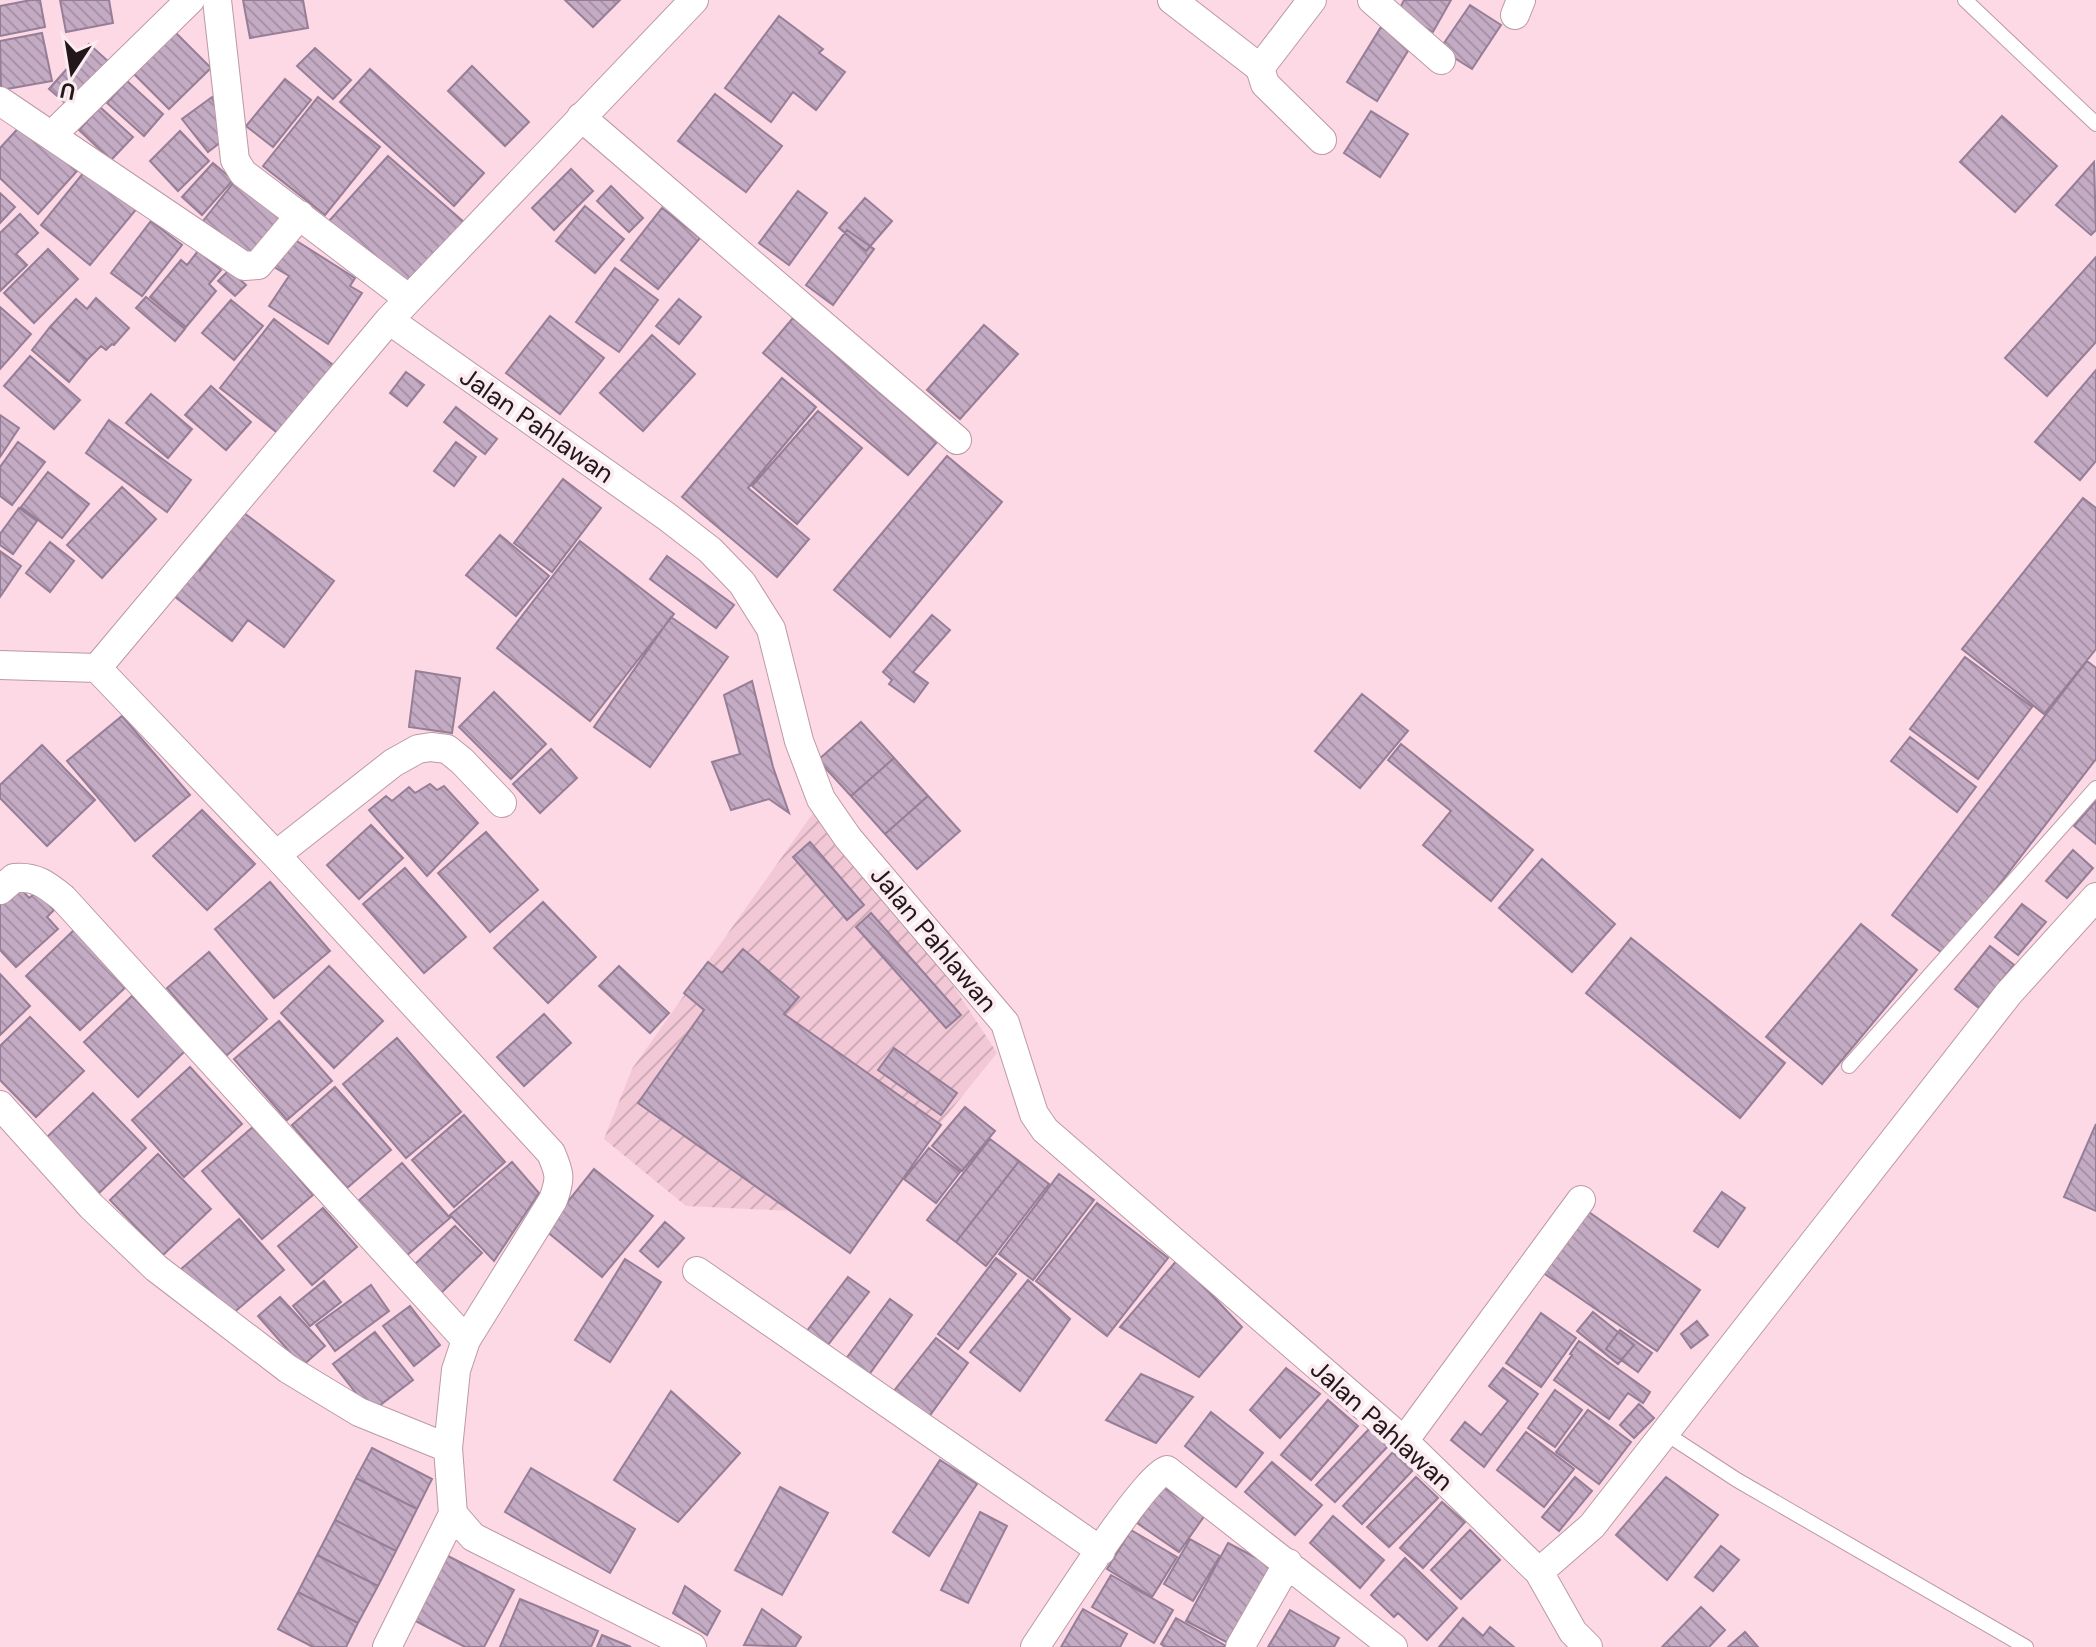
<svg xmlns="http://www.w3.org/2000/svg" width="2096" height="1647" font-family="'DM Sans',sans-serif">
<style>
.industrial{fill:url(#industrial-furrows)}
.building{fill:url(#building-back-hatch);stroke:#957e96;stroke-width:2}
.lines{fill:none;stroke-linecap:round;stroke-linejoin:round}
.lane-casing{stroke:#bc99a6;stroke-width:16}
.street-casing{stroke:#bc99a6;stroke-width:30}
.lane{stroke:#fff;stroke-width:14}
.street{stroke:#fff;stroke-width:28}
.labels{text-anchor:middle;stroke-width:8;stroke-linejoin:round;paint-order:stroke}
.street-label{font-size:26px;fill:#24171c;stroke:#fbecf1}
</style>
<defs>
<pattern id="industrial-furrows" width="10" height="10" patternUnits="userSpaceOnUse" patternTransform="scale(2)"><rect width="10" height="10" fill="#f2c8d7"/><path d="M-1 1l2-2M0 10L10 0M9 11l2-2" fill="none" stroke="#cfabb8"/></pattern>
<pattern id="building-back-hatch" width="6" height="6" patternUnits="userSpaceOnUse" patternTransform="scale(2)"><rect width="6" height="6" fill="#c4abc4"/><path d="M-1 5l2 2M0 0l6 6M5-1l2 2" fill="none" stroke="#a892a8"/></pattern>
</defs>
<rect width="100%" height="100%" fill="#fdd8e5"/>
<!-- industrial -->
<path class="industrial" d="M813,813L943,970L997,1053L871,1209L836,1213L686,1206L604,1139L632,1069Z"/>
<!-- building -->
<path class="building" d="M31,0H40L45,27L0,36V6Z
M60,0H109L113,23L66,32Z
M243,0H303L308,28L250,38Z
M565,0H620L593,27Z
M1404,0H1451L1433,32L1398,12Z
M1470,5L1501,25L1472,69L1440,49Z
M779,16L823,49L819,53L845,72L816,110L793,92L771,122L725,88Z
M1381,27L1411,46L1377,101L1347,82Z
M172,29L211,68L169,109L130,70Z
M42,33L52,81L1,90L0,41Z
M89,44L110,63L70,107L49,89Z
M315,48L351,80L333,99L297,66Z
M472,66L529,122L505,146L448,91Z
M370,69L484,173L454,206L340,102Z
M285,79L311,100L273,147L246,126Z
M127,81L163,114L144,136L107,103Z
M715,94L782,146L746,192L678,141Z
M212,97L226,138L208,152L182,119Z
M318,97L380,147L325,215L263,166Z
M100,107L133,137L111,160L79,130Z
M1371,111L1408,134L1380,177L1344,153Z
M2002,116L2057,166L2015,212L1960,162Z
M24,122L77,171L38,214L0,178V148Z
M180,131L209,161L178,191L150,161Z
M388,156L464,222L405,289L329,221Z
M2094,162L2096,230L2091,235L2056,205Z
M213,163L233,180L202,215L182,197Z
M89,166L139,206L90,265L41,225Z
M571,169L593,191L554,230L532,208Z
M238,177L289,218L253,261L203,221Z
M611,186L643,218L629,232L597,201Z
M798,191L827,213L789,265L759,243Z
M0,193L15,207L0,223Z
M865,198L892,221L866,251L839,228Z
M585,206L624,239L595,273L556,241Z
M662,208L700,238L658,289L621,260Z
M20,214L38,233L16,254L27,265L0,291V233Z
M151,221L182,245L142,296L111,273Z
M847,230L874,249L833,305L806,285Z
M292,238L355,278L350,286L362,293L328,344L269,306L289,276L274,267Z
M48,249L78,279L34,323L4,293Z
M198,251L221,270L209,284L216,291L186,327L150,297L181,260L187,265Z
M2096,257V342L2047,396L2005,358Z
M615,268L658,300L619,352L576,322Z
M229,270L246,285L235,296L218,281Z
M146,297L185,329L175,341L136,308Z
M96,298L129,328L114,345L112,344L106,350L101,346L87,360L50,327L76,299L87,309Z
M679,299L701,317L679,344L656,326Z
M231,300L263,326L234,360L202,333Z
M0,307L31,334L0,369Z
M550,316L604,358L560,414L506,373Z
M793,318L937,442L908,475L763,353Z
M274,319L333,365L279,434L220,388Z
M984,325L1018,354L960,419L927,390Z
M50,327L87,360L69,382L32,350Z
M652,335L695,374L643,431L600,393Z
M30,356L80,400L54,429L4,386Z
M2096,370V461L2080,480L2035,442Z
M406,372L424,385L407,406L390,393Z
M782,378L816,407L748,488L809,539L777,577L682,497Z
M211,386L251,422L226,450L185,415Z
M151,394L192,429L168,458L126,423Z
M456,407L497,439L485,454L444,422Z
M818,411L862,448L797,524L752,486Z
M0,415L19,428L0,457Z
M109,420L191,480L167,512L86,453Z
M18,442L45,462L12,505L0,496V467Z
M456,442L476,457L454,486L434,471Z
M947,456L1002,502L890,637L834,590Z
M48,472L89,504L62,538L21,507Z
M563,479L601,508L552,572L514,543Z
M122,487L156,519L102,578L67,545Z
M2083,498L2096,508V649L2044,714L1962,649Z
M19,508L37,521L13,554L0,545V534Z
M244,513L334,581L284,647L248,620L232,641L174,596L196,567L200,570Z
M500,535L549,576L516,616L466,575Z
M580,541L674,614L590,721L497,648Z
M50,542L74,561L50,592L26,573Z
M0,551L21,566L0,597Z
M667,556L734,605L716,628L650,579Z
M932,615L950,630L913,672L928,683L914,702L889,684L892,680L883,672Z
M671,617L728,657L650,767L594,727Z
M1965,657L2032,707L1978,779L1910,729Z
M2087,661L2096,668V759L1945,955L1892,915Z
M416,671L460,678L452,733L409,727Z
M752,681L773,767L789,813L769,799L731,810L712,762L740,754L724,695Z
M494,692L546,744L511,779L459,727Z
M1362,694L1408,731L1360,788L1315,751Z
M122,716L190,795L135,841L67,761Z
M861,722L894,758L851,796L818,760Z
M1910,737L1976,787L1957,812L1891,761Z
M1401,744L1533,850L1491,901L1423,845L1451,811L1388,760Z
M42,745L95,800L47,846L0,798V785Z
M551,749L577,778L540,813L513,784Z
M894,758L928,796L885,834L851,796Z
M430,784L437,790L444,786L478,823L427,876L369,810L386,796L392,801L409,787L415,793Z
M928,796L960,831L917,869L885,834Z
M2096,801V844L2074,826Z
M202,810L255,864L207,910L153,856Z
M371,825L403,858L359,899L327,865Z
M486,832L538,890L490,932L438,873Z
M810,842L864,905L847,920L793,857Z
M2073,850L2093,868L2067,898L2046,881Z
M1542,859L1615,924L1572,972L1499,908Z
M405,868L466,937L424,973L363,904Z
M270,882L330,951L274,998L215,929Z
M19,887L29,898L37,892L54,910L47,917L58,929L16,967L0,950V904Z
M543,902L596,957L548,1003L494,948Z
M2022,904L2046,922L2018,955L1995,937Z
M871,913L961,1015L946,1028L856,927Z
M1861,924L1917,970L1822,1084L1766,1037Z
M74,930L128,985L80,1030L26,976Z
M1631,938L1785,1063L1740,1118L1586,993Z
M1990,946L2014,965L1979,1008L1955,989Z
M743,949L799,997L784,1014L941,1125L850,1253L638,1103L704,1010L684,993L708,962L722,973Z
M209,952L267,1019L226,1056L167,988Z
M329,966L383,1021L334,1068L281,1013Z
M619,966L669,1013L650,1033L599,986Z
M0,974L30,1006L0,1035Z
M132,996L185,1051L138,1097L84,1042Z
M544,1014L571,1043L524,1086L497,1057Z
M30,1017L84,1071L36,1117L0,1080V1046Z
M279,1021L332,1081L287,1120L234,1059Z
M397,1038L461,1112L406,1158L343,1084Z
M894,1048L957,1093L941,1115L878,1070Z
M190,1067L242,1124L184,1177L132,1120Z
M335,1087L391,1150L347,1188L292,1125Z
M93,1093L146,1148L98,1194L45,1139Z
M965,1107L995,1131L962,1171L932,1146Z
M464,1115L505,1162L454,1207L412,1160Z
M2096,1124V1211L2064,1197Z
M254,1126L313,1195L262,1239L202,1171Z
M990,1139L1019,1161L956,1242L927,1220Z
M929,1148L960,1172L936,1203L904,1179Z
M158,1154L211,1209L163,1255L110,1200Z
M1019,1161L1049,1184L986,1266L956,1242Z
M512,1162L539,1193L494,1261L450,1215Z
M402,1163L450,1218L406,1256L358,1201Z
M594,1169L653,1216L602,1277L545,1230Z
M1059,1174L1094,1200L1033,1280L999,1254Z
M1722,1192L1745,1208L1718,1247L1694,1231Z
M1097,1203L1168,1258L1107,1336L1036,1281Z
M323,1208L357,1247L312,1285L278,1246Z
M1586,1210L1700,1290L1657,1351L1542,1272Z
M239,1219L284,1270L225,1320L181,1269Z
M665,1222L684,1238L658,1267L640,1251Z
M455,1226L482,1253L440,1294L413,1266Z
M996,1258L1016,1274L958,1349L938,1334Z
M625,1259L661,1282L610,1362L575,1340Z
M1178,1259L1242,1327L1199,1377L1120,1327Z
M848,1277L869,1292L820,1355L800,1340Z
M1028,1280L1070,1319L1020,1391L970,1352Z
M324,1281L341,1302L310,1326L293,1306Z
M371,1285L389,1311L335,1351L316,1325Z
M280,1297L325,1346L302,1366L258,1316Z
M890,1299L912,1315L863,1383L840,1367Z
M410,1306L440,1345L414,1366L383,1326Z
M1593,1312L1634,1345L1618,1364L1577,1331Z
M1541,1313L1576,1338L1541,1387L1506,1363Z
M1697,1321L1708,1335L1691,1348L1681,1334Z
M1620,1330L1652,1353L1638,1372L1606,1349Z
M375,1332L413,1380L371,1412L333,1364Z
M936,1338L968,1363L928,1418L893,1392Z
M1579,1341L1650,1392L1643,1403L1628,1393L1609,1419L1554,1380L1572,1355L1570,1354Z
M1286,1368L1320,1394L1280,1438L1250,1410Z
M1503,1368L1538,1394L1484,1467L1451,1440L1465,1422L1481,1435L1508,1401L1489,1386Z
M1141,1374L1193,1397L1156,1443L1106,1420Z
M1555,1390L1582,1410L1555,1447L1528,1428Z
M671,1391L740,1453L678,1522L614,1480Z
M1328,1400L1358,1426L1311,1480L1281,1455Z
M1639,1404L1654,1418L1634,1438L1620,1425Z
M1588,1410L1631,1442L1599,1484L1556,1452Z
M1211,1412L1263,1453L1236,1487L1185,1446Z
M1371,1427L1390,1444L1335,1502L1316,1485Z
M1526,1432L1574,1469L1544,1507L1497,1470Z
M372,1448L432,1479L417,1509L356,1478Z
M1393,1452L1413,1470L1362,1524L1343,1506Z
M940,1460L977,1484L929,1556L893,1532Z
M1272,1462L1322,1505L1295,1535L1245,1492Z
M531,1468L635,1529L610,1573L505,1512Z
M1416,1477L1438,1498L1389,1547L1367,1527Z
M1575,1477L1592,1491L1559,1531L1542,1517Z
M1666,1477L1718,1515L1667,1580L1616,1535Z
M356,1478L417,1509L396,1551L335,1520Z
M1162,1486L1205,1515L1179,1552L1137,1523Z
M780,1487L828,1513L782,1595L735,1570Z
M1442,1502L1465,1522L1423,1568L1400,1548Z
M980,1512L1007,1526L968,1603L941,1590Z
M1333,1516L1384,1560L1360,1588L1310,1543Z
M335,1520L396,1551L378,1586L317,1555Z
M1131,1530L1177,1557L1152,1597L1107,1569Z
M1470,1530L1500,1560L1461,1599L1431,1570Z
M1190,1539L1220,1556L1193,1601L1164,1584Z
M1228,1543L1272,1566L1230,1644L1186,1621Z
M1721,1546L1739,1560L1713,1591L1695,1577Z
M444,1554L514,1590L484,1647H465L410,1618Z
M317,1555L378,1586L358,1623L298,1592Z
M1405,1558L1457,1608L1427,1640L1398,1613L1394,1617L1371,1595Z
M1111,1575L1173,1610L1154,1643L1092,1607Z
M685,1586L720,1611L707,1635L673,1613Z
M298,1592L358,1623L346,1647H313L278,1629Z
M520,1599L598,1631L591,1647H500Z
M1701,1607L1725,1630L1709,1647H1662Z
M762,1609L801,1637L795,1647L744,1645Z
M1083,1609L1127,1634L1120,1647H1061Z
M1290,1610L1339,1638L1334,1647H1268Z
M1176,1618L1226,1646L1225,1647H1165L1161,1644Z
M1463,1618L1483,1636L1490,1627L1514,1647H1439Z
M1745,1632L1758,1647H1728Z
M602,1635L631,1647H597Z"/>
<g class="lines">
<defs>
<path id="lane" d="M1965,0L2096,124
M1849,1066L2096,788
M1665,1433L1737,1480L2026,1647"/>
<path id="street" d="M217,0L235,160L243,173L409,299
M694,0L389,320L666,516L710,550L742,583L771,629L799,741L821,799L848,838L1005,1023L1034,1114L1045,1130L1404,1441L1539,1572L1573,1632L1588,1647
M1172,0L1260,68
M1312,0L1260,68L1265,84L1322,140
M1372,0L1441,60
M1515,15L1521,0
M0,101L244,266L258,265L300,215
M581,117L957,440
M52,135L190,0
M0,665L97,668
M97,668L276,855L551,1153C560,1174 561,1178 553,1200L466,1340L456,1370L448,1448L453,1514L387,1647
M97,668L389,320
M276,855L393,763L418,749L431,747L447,749L462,761L502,803
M0,890L14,878C36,876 47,885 63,898L466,1340
M0,1105L91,1206L156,1268L288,1369L359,1412L448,1448
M697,1271L1101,1551
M1404,1441L1581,1200
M453,1514L473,1537L692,1647
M1539,1572L1592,1526L2009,993L2096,897
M1035,1647C1055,1618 1143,1478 1167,1470L1393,1647
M1240,1647L1288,1563"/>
</defs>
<!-- lane casing -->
<use href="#lane" class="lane-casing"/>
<!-- street casing -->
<use href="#street" class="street-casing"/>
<!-- lane -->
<use href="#lane" class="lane"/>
<!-- street -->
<use href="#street" class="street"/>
</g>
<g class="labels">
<!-- street labels -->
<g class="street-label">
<text transform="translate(537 425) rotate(35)" y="9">Jalan Pahlawan</text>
<text transform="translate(934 939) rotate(50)" y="9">Jalan Pahlawan</text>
<text transform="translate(1382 1425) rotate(42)" y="9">Jalan Pahlawan</text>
</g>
</g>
<!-- north arrow -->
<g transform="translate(72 72) rotate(192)" stroke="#fbecf1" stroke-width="6" paint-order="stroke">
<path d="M0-6L14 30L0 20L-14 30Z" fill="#24171c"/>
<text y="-12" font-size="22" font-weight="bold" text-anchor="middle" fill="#24171c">U</text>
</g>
</svg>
